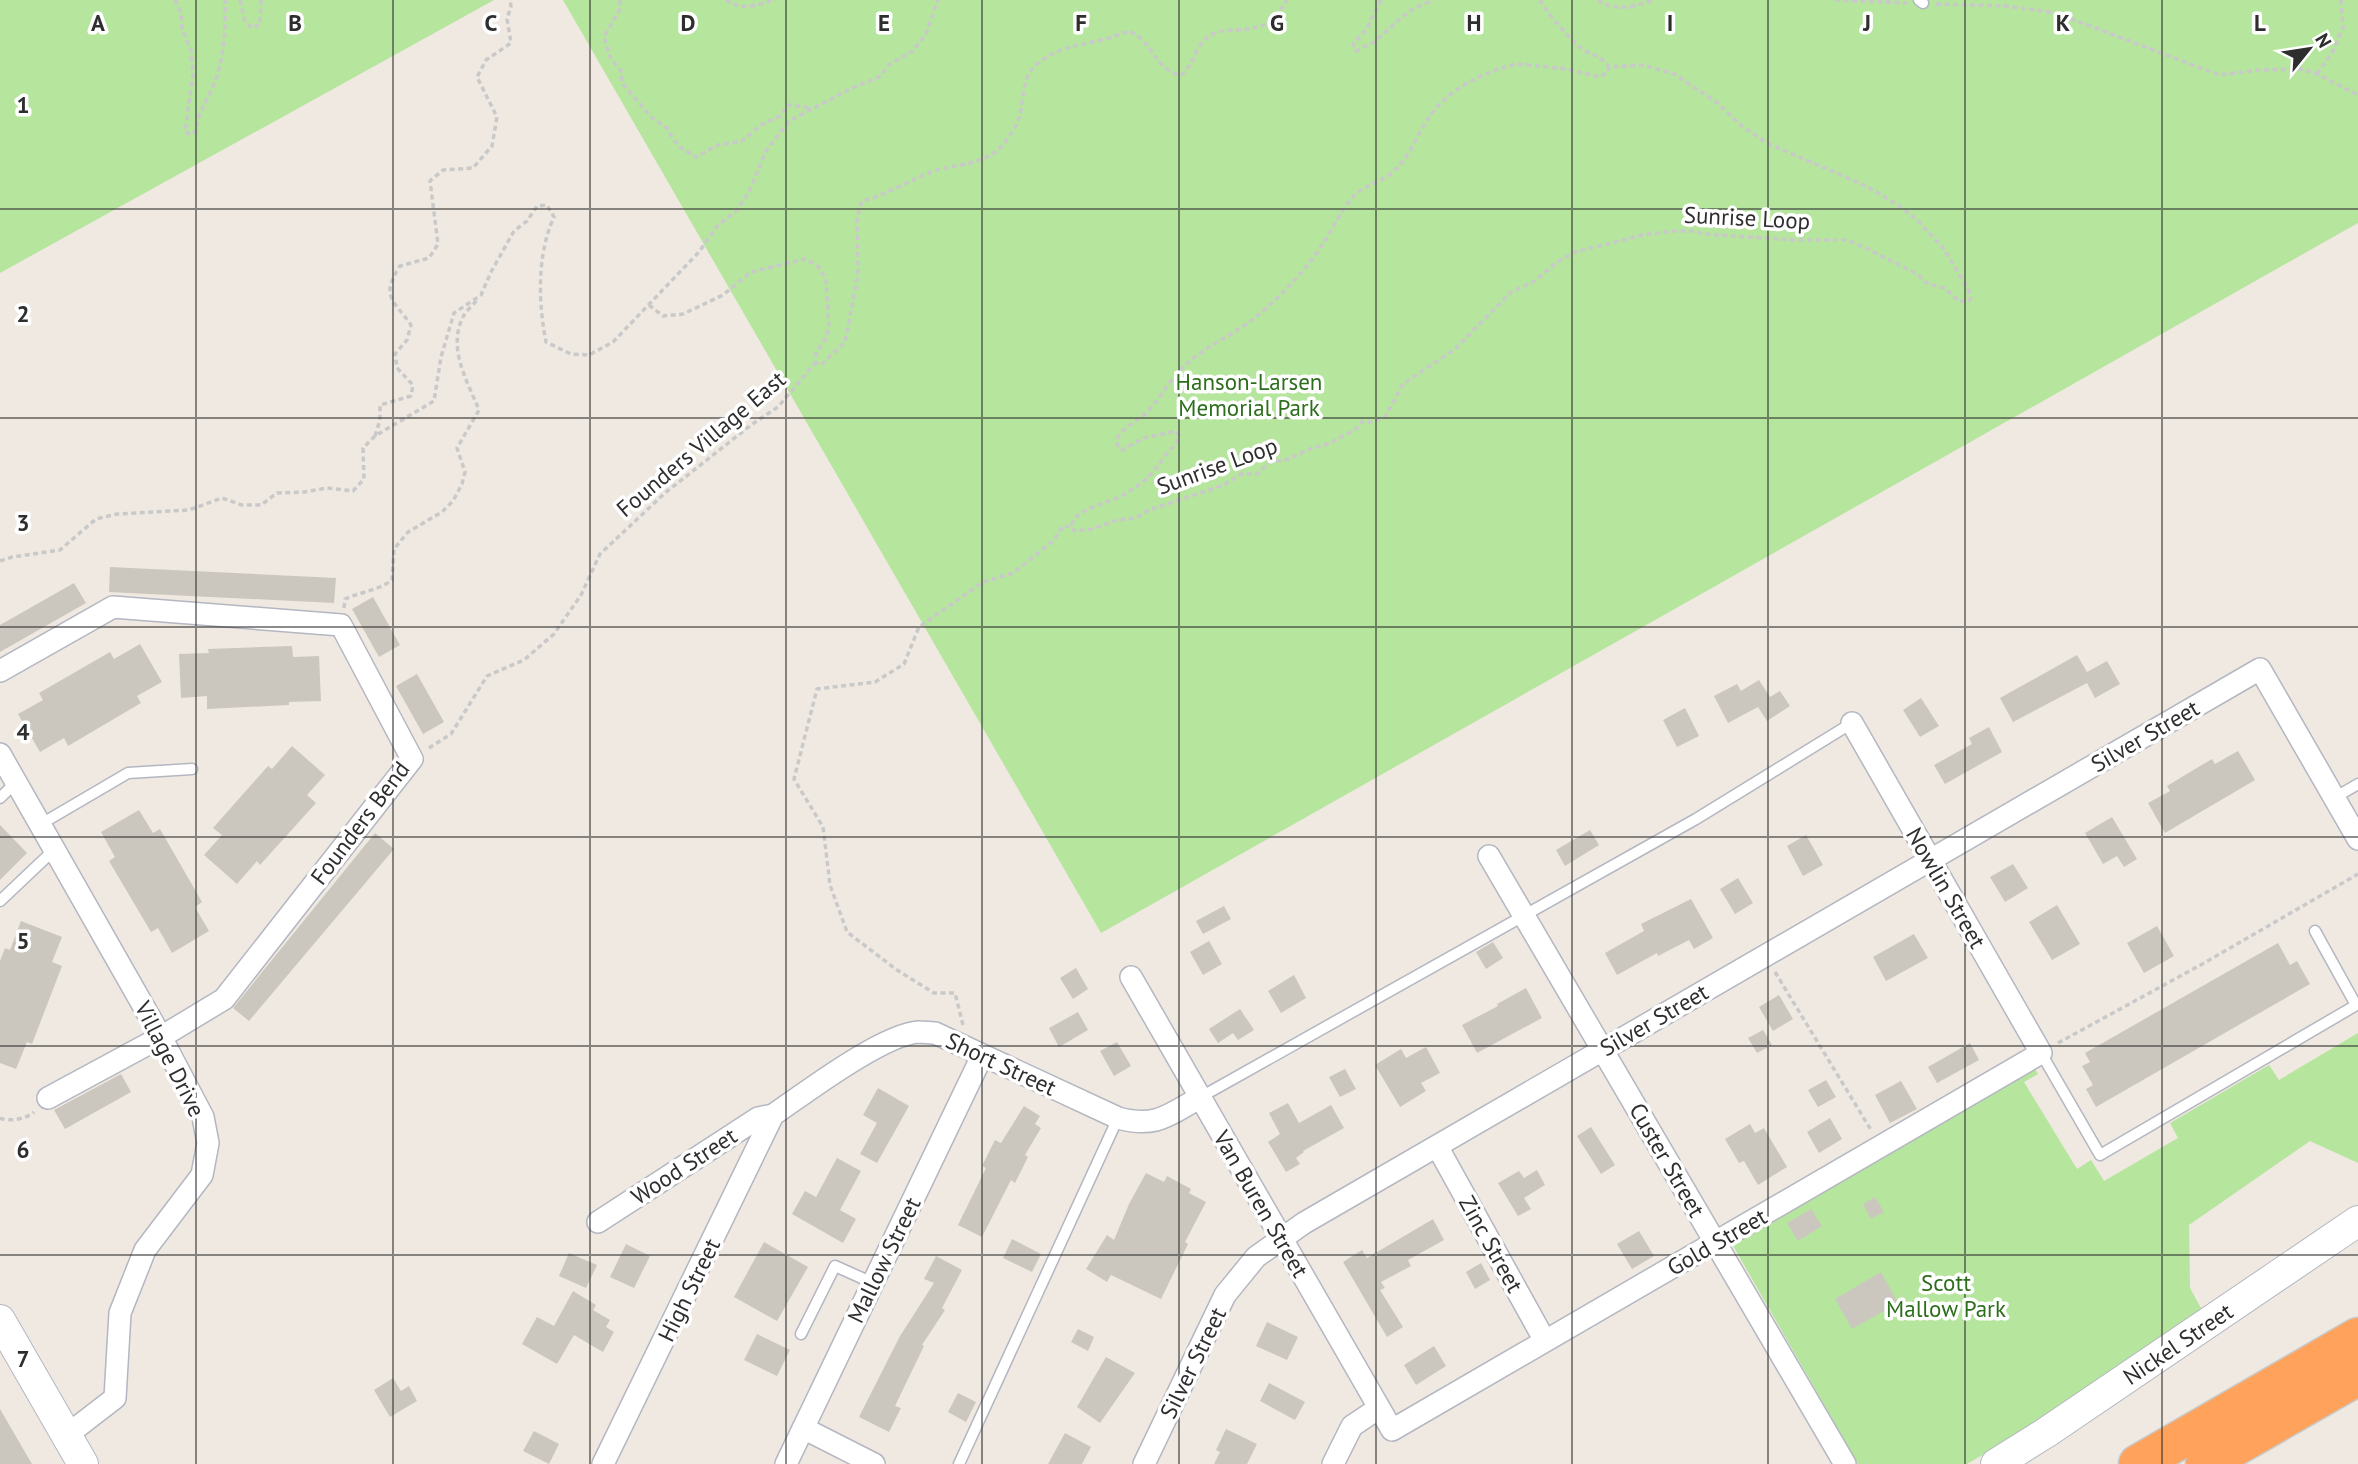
<svg xmlns="http://www.w3.org/2000/svg" width="2358" height="1464" font-family="'PT Sans',sans-serif">
<style>
.green{fill:#b6e59e}
.building{fill:#cbc7bf}
.lines{fill:none;stroke-linecap:round;stroke-linejoin:round}
.service-casing{stroke:#b4b7c1;stroke-width:13}
.minor-casing{stroke:#b4b7c1;stroke-width:24}
.secondary-casing{stroke:#b4b7c1;stroke-width:32}
.motorway-casing{stroke:#c9c9c9;stroke-width:41}
.path{stroke:#c9c9c9;stroke-width:3.5;stroke-dasharray:5 3.5;stroke-linecap:butt}
.service{stroke:#fff;stroke-width:10}
.minor{stroke:#fff;stroke-width:21}
.secondary{stroke:#fff;stroke-width:30}
.motorway{stroke:#ffa35c;stroke-width:38}
.grid{fill:none;stroke:#2e2e2e;stroke-width:2;stroke-opacity:0.55}
.labels{text-anchor:middle;stroke-width:7;stroke-linejoin:round;paint-order:stroke}
.street-label{font-size:23px;fill:#2e2e2e;stroke:#fff}
.park-label{font-size:23px;fill:#2c6e1b;stroke:#fff}
.grid-label{font-size:23px;text-anchor:middle;font-weight:bold;fill:#2e2e2e;stroke:#fff;stroke-width:7;stroke-linejoin:round;paint-order:stroke}
</style>
<rect width="100%" height="100%" fill="#efe9e1"/>
<!-- green -->
<path class="green" d="M0,0H494L0,273Z
M563,0H2358V223L1101,933Z
M2358,1033V1163L2310,1141L2189,1225L2190,1288L2202,1310L2013,1437L1967,1464H1858L1732,1244L2033,1066L2038,1074L2024,1082L2077,1169L2091,1160L2104,1181L2178,1138L2170,1123L2269,1065L2279,1080Z"/>
<!-- building -->
<path class="building" d="M110,567L336,578L334,603L109,592Z
M74,583L86,603L0,652V625Z
M373,597L400,645L379,657L352,609Z
M140,644L162,682L137,696L141,703L68,746L64,738L40,752L18,714L43,700L39,693L110,652L114,659Z
M292,646L293,657L319,656L321,701L289,702V705L207,709V696L181,698L179,654L209,653L208,649Z
M2077,655L2087,672L2107,661L2120,684L2095,698L2087,683L2013,722L2000,698Z
M417,674L444,722L423,734L396,686Z
M1759,680L1770,697L1780,691L1790,706L1767,721L1758,707L1728,723L1714,696L1737,684L1741,691Z
M1921,698L1939,726L1920,737L1903,710Z
M1685,708L1699,736L1677,747L1663,720Z
M1989,727L2002,752L1945,784L1934,765L1972,744L1969,738Z
M292,746L325,775L307,795L316,803L260,865L257,861L237,884L204,855L222,835L213,828L268,766L272,769Z
M2238,751L2255,780L2165,833L2148,803L2170,791L2167,786L2190,772L2212,759L2215,764Z
M139,810L153,833L160,829L202,902L195,907L209,931L172,953L158,928L151,932L109,861L115,857L101,832Z
M2112,817L2137,859L2124,867L2117,856L2103,864L2085,833Z
M0,825L27,853L0,880Z
M1590,830L1599,845L1565,866L1556,850Z
M375,833L394,849L249,1021L233,1008Z
M1806,835L1823,865L1803,876L1787,846Z
M2013,864L2028,888L2005,902L1990,877Z
M1738,878L1753,903L1735,914L1720,889Z
M1691,899L1713,938L1694,949L1689,940L1658,956L1657,953L1617,975L1605,953L1644,931L1641,924Z
M2057,905L2080,944L2052,960L2029,922Z
M1224,906L1231,919L1203,934L1196,921Z
M21,921L62,937L52,962L62,966L32,1044L27,1042L16,1069L0,1063V961L5,948L10,950Z
M2157,926L2174,956L2144,973L2127,943Z
M1914,934L1928,958L1886,981L1873,957Z
M1209,941L1222,964L1203,975L1190,952Z
M1493,942L1503,958L1486,969L1476,952Z
M2278,943L2290,965L2297,961L2310,984L2096,1107L2086,1089L2093,1085L2082,1066L2090,1062L2085,1053Z
M1076,968L1088,989L1073,999L1060,978Z
M1294,975L1306,998L1281,1013L1268,991Z
M1526,988L1542,1018L1477,1053L1462,1025L1498,1006L1497,1004Z
M1779,995L1793,1019L1773,1031L1759,1007Z
M1240,1009L1254,1030L1238,1040L1233,1033L1218,1043L1209,1029Z
M1078,1012L1088,1030L1059,1047L1049,1028Z
M1763,1030L1772,1045L1757,1053L1748,1038Z
M1117,1042L1131,1066L1114,1076L1100,1051Z
M1970,1043L1979,1060L1937,1083L1928,1067Z
M1426,1047L1440,1073L1421,1083L1426,1091L1400,1107L1375,1065L1401,1049L1406,1058Z
M1345,1069L1356,1089L1340,1097L1329,1077Z
M121,1074L131,1092L65,1129L54,1110Z
M1826,1080L1836,1097L1818,1107L1808,1090Z
M1901,1081L1917,1109L1890,1123L1875,1095Z
M878,1088L909,1106L877,1163L860,1154L877,1123L863,1115Z
M1288,1103L1299,1123L1331,1105L1344,1128L1303,1151L1304,1152L1296,1158L1300,1164L1286,1172L1268,1142L1280,1134L1269,1113Z
M1024,1106L1040,1116L1035,1124L1041,1128L1025,1155L1028,1157L1015,1183L1011,1180L982,1237L958,1225L986,1168L982,1166L995,1140L1001,1143Z
M1830,1118L1842,1139L1819,1153L1807,1132Z
M1750,1124L1755,1133L1764,1128L1787,1167L1758,1185L1744,1161L1739,1163L1725,1139Z
M1591,1127L1615,1165L1601,1174L1577,1136Z
M837,1158L861,1171L840,1210L856,1219L843,1243L792,1214L805,1191L816,1197Z
M1537,1170L1545,1185L1524,1198L1531,1209L1518,1216L1498,1183L1519,1171L1524,1178Z
M1146,1173L1164,1182L1167,1176L1191,1189L1189,1193L1206,1202L1185,1242L1188,1244L1161,1299L1111,1275L1107,1282L1086,1269L1107,1235L1114,1240L1129,1204Z
M1875,1197L1884,1212L1871,1219L1863,1204Z
M1811,1209L1822,1226L1798,1241L1787,1223Z
M1433,1219L1444,1240L1408,1260L1411,1266L1381,1282L1385,1288L1380,1290L1403,1327L1387,1337L1343,1262L1362,1250L1367,1258Z
M1639,1231L1654,1256L1632,1269L1617,1244Z
M1012,1239L1041,1254L1032,1272L1003,1258Z
M764,1242L808,1267L777,1321L734,1297Z
M626,1244L650,1256L634,1288L610,1277Z
M569,1253L597,1265L586,1288L559,1276Z
M936,1256L962,1270L942,1308L945,1310L922,1345L924,1346L895,1406L901,1408L889,1432L859,1417L900,1336L934,1283L924,1279Z
M1481,1263L1490,1280L1475,1289L1466,1272Z
M1881,1272L1898,1303L1852,1329L1835,1299Z
M573,1291L596,1305L593,1310L610,1320L606,1327L614,1332L603,1352L574,1335L557,1364L522,1344L537,1317L554,1326Z
M1267,1322L1298,1337L1287,1360L1256,1346Z
M1078,1329L1094,1337L1088,1351L1071,1342Z
M757,1334L790,1350L777,1376L744,1360Z
M1434,1346L1446,1366L1416,1385L1404,1365Z
M1106,1357L1135,1373L1100,1423L1077,1407Z
M393,1378L401,1391L409,1386L417,1401L390,1417L374,1390Z
M1269,1383L1305,1402L1295,1420L1260,1401Z
M958,1393L976,1402L966,1422L948,1412Z
M0,1409L32,1464H0Z
M1226,1429L1257,1444L1247,1464H1214L1220,1452L1216,1450Z
M534,1431L559,1444L549,1464L523,1451Z
M1065,1433L1091,1447L1082,1464H1048Z"/>
<g class="lines">
<defs>
<path id="service" d="M1919,0L1923,3
M0,798L16,782
M2334,798L2358,784
M41,824L128,773L192,769
M0,901L55,849
M2315,931L2356,1005
M2041,1053L2100,1155L2358,1004
M1199,1098L1696,819L1852,723
M801,1334L835,1266L873,1283
M959,1464L1118,1118"/>
<path id="minor" d="M0,671L113,607L341,625L412,759L224,999L161,1037L48,1098
M0,754L161,1037L203,1117L208,1143L202,1175L145,1250L120,1313L115,1398L67,1435
M1489,856L1845,1464
M1131,977L1392,1430L2041,1053L1852,723
M1437,1146L1545,1341
M598,1222L758,1118L773,1115C805,1093 883,1034 919,1032C924,1032 930,1033 935,1033L1118,1118C1156,1128 1167,1116 1199,1098
M803,1428L874,1464
M603,1464L773,1115
M786,1464L982,1056
M1144,1464L1225,1295L1256,1257L1304,1223L2260,669L2358,839
M1333,1464L1352,1426L1379,1408"/>
<path id="secondary" d="M0,1320L83,1464
M1996,1464L2047,1432L2358,1221"/>
<path id="motorway" d="M2138,1464L2358,1337
M2205,1464L2358,1376"/>
</defs>
<!-- service casing -->
<use href="#service" class="service-casing"/>
<!-- minor casing -->
<use href="#minor" class="minor-casing"/>
<!-- secondary casing -->
<use href="#secondary" class="secondary-casing"/>
<!-- motorway casing -->
<use href="#motorway" class="motorway-casing"/>
<!-- path -->
<path class="path" d="M175,0L181,13L182,29L191,50L193,74L185,131L190,135L196,131C197,112 208,101 214,84C224,59 226,27 225,0
M240,0L245,21L252,28L260,24L261,0
M620,0V9L604,37L610,57L621,71L622,83L653,119L666,127L678,146L696,157L718,145L742,141L761,125L780,116L788,105L811,108
M726,0C743,12 758,4 776,0
M1381,0L1366,30L1353,44L1356,51L1374,42L1409,11L1433,0
M1540,0C1545,11 1571,40 1581,48C1591,55 1603,57 1609,67
M1598,0C1615,13 1635,6 1654,0
M1835,0L1907,3
M1936,4L2006,6L2056,13L2219,75L2260,70L2300,69L2317,74L2358,95
M1518,64L1567,69L1599,77L1608,72L1609,67L1642,65L1674,74L1715,101L1743,127L1767,143L1866,186L1898,205L1917,220L1944,249L1969,291L1971,297L1969,301H1959L1944,288L1928,284L1917,274L1866,248L1846,240H1793L1704,234L1693,231H1672L1643,235L1575,252L1557,262L1535,281L1511,292L1455,349L1403,384L1385,417L1372,422L1363,421L1356,429L1328,444L1312,448L1289,459L1270,462L1257,474H1241L1224,485L1149,510L1136,518L1117,520L1092,529L1075,531L1071,527C1076,506 1109,504 1125,494C1143,483 1153,474 1164,457C1170,449 1178,444 1179,435L1176,431L1144,438L1122,450C1104,437 1138,421 1146,413C1160,399 1169,381 1183,367C1205,346 1234,335 1257,316C1281,296 1305,271 1322,245C1333,229 1340,211 1354,196C1365,184 1383,182 1394,171C1410,156 1417,135 1429,117C1448,89 1486,70 1518,64Z
M2317,74L2333,51L2343,27L2341,0
M649,305L663,316L683,314L723,295L751,272L805,259L818,266L826,280L829,328L825,340L816,352V363L821,365L845,342L858,274L857,218L862,201C888,195 912,178 937,170C956,165 977,164 994,153C1002,148 1013,132 1017,123C1025,107 1020,81 1034,67C1060,41 1097,46 1128,31C1152,39 1155,71 1181,75C1196,64 1194,41 1215,33C1222,30 1231,30 1238,30C1266,28 1272,23 1287,0
M375,436L380,420V405L411,396L413,385L397,368L395,354L407,340L411,325C393,299 380,297 400,266L429,258L438,244L430,181L443,170L473,168L492,146L497,117L477,77L486,60L511,43L507,19L511,6L510,0
M0,561L12,557L60,550L96,519L117,514L189,510L222,498L242,505H261L277,493L304,492L327,488L353,491L364,479L363,448L375,436L434,401L441,357L454,313L481,295L491,272L514,231L527,221L537,206L547,205L554,217C537,254 538,302 546,342L571,354L589,355L613,342L699,252L717,226L736,211L749,192L766,151L789,121L852,88L879,77L891,63L913,51L926,34L938,0
M344,608L345,599C361,592 379,590 392,580L394,549L408,532L442,512L453,501L462,484L465,472L457,448L479,410C468,382 447,349 463,317C466,311 473,305 477,300
M429,748L451,734L487,676L524,660L554,634L581,595L600,554L665,493L751,425L778,407L815,363
M1775,972L1871,1130
M963,1025L955,993H934L897,970L847,932L830,885L823,827L794,779L817,689L875,682L904,664L919,627L983,582L1013,573L1053,541L1063,526L1071,527
M2058,1043L2206,962L2358,874
M0,1118C9,1122 27,1119 34,1112"/>
<!-- service -->
<use href="#service" class="service"/>
<!-- minor -->
<use href="#minor" class="minor"/>
<!-- secondary -->
<use href="#secondary" class="secondary"/>
<!-- motorway -->
<use href="#motorway" class="motorway"/>
</g>
<!-- grid -->
<path class="grid" d="M196,0V1464M393,0V1464M590,0V1464M786,0V1464M982,0V1464M1179,0V1464M1376,0V1464M1572,0V1464M1768,0V1464M1965,0V1464M2162,0V1464M0,209H2358M0,418H2358M0,627H2358M0,837H2358M0,1046H2358M0,1255H2358"/>
<g class="labels">
<!-- street labels -->
<g class="street-label">
<text transform="translate(1747 218) rotate(3)" y="8">Sunrise Loop</text>
<text transform="translate(701 444) rotate(-40)" y="8">Founders Village East</text>
<text transform="translate(1217 466) rotate(-20)" y="8">Sunrise Loop</text>
<text transform="translate(2145 736) rotate(-30)" y="8">Silver Street</text>
<text transform="translate(360 823) rotate(-53)" y="8">Founders Bend</text>
<text transform="translate(1946 888) rotate(60)" y="8">Nowlin Street</text>
<text transform="translate(1654 1020) rotate(-30)" y="8">Silver Street</text>
<text transform="translate(170 1059) rotate(63)" y="8">Village Drive</text>
<text transform="translate(1001 1064) rotate(25)" y="8">Short Street</text>
<text transform="translate(1667 1160) rotate(60)" y="8">Custer Street</text>
<text transform="translate(684 1166) rotate(-33)" y="8">Wood Street</text>
<text transform="translate(1261 1204) rotate(60)" y="8">Van Buren Street</text>
<text transform="translate(1717 1242) rotate(-30)" y="8">Gold Street</text>
<text transform="translate(1491 1244) rotate(61)" y="8">Zinc Street</text>
<text transform="translate(884 1260) rotate(-64)" y="8">Mallow Street</text>
<text transform="translate(689 1290) rotate(-64)" y="8">High Street</text>
<text transform="translate(2178 1344) rotate(-34)" y="8">Nickel Street</text>
<text transform="translate(1193 1363) rotate(-64)" y="8">Silver Street</text>
</g>
<!-- park labels -->
<g class="park-label">
<text x="1249" y="390">Hanson-Larsen<tspan x="1249" dy="26">Memorial Park</tspan></text>
<text x="1946" y="1291">Scott<tspan x="1946" dy="26">Mallow Park</tspan></text>
</g>
</g>
<g class="grid-label">
<text x="98" y="31">A</text>
<text x="295" y="31">B</text>
<text x="491" y="31">C</text>
<text x="688" y="31">D</text>
<text x="884" y="31">E</text>
<text x="1081" y="31">F</text>
<text x="1277" y="31">G</text>
<text x="1474" y="31">H</text>
<text x="1670" y="31">I</text>
<text x="1867" y="31">J</text>
<text x="2063" y="31">K</text>
<text x="2260" y="31">L</text>
<text x="23" y="113">1</text>
<text x="23" y="322">2</text>
<text x="23" y="531">3</text>
<text x="23" y="740">4</text>
<text x="23" y="949">5</text>
<text x="23" y="1158">6</text>
<text x="23" y="1367">7</text>
</g>
<!-- north arrow -->
<g transform="translate(2309 49) rotate(60)" stroke="#ffffff" stroke-width="5" paint-order="stroke">
<path d="M0-5L12 26L0 18L-12 26Z" fill="#2e2e2e"/>
<text y="-10" font-size="19" font-weight="bold" text-anchor="middle" fill="#2e2e2e">N</text>
</g>
</svg>
